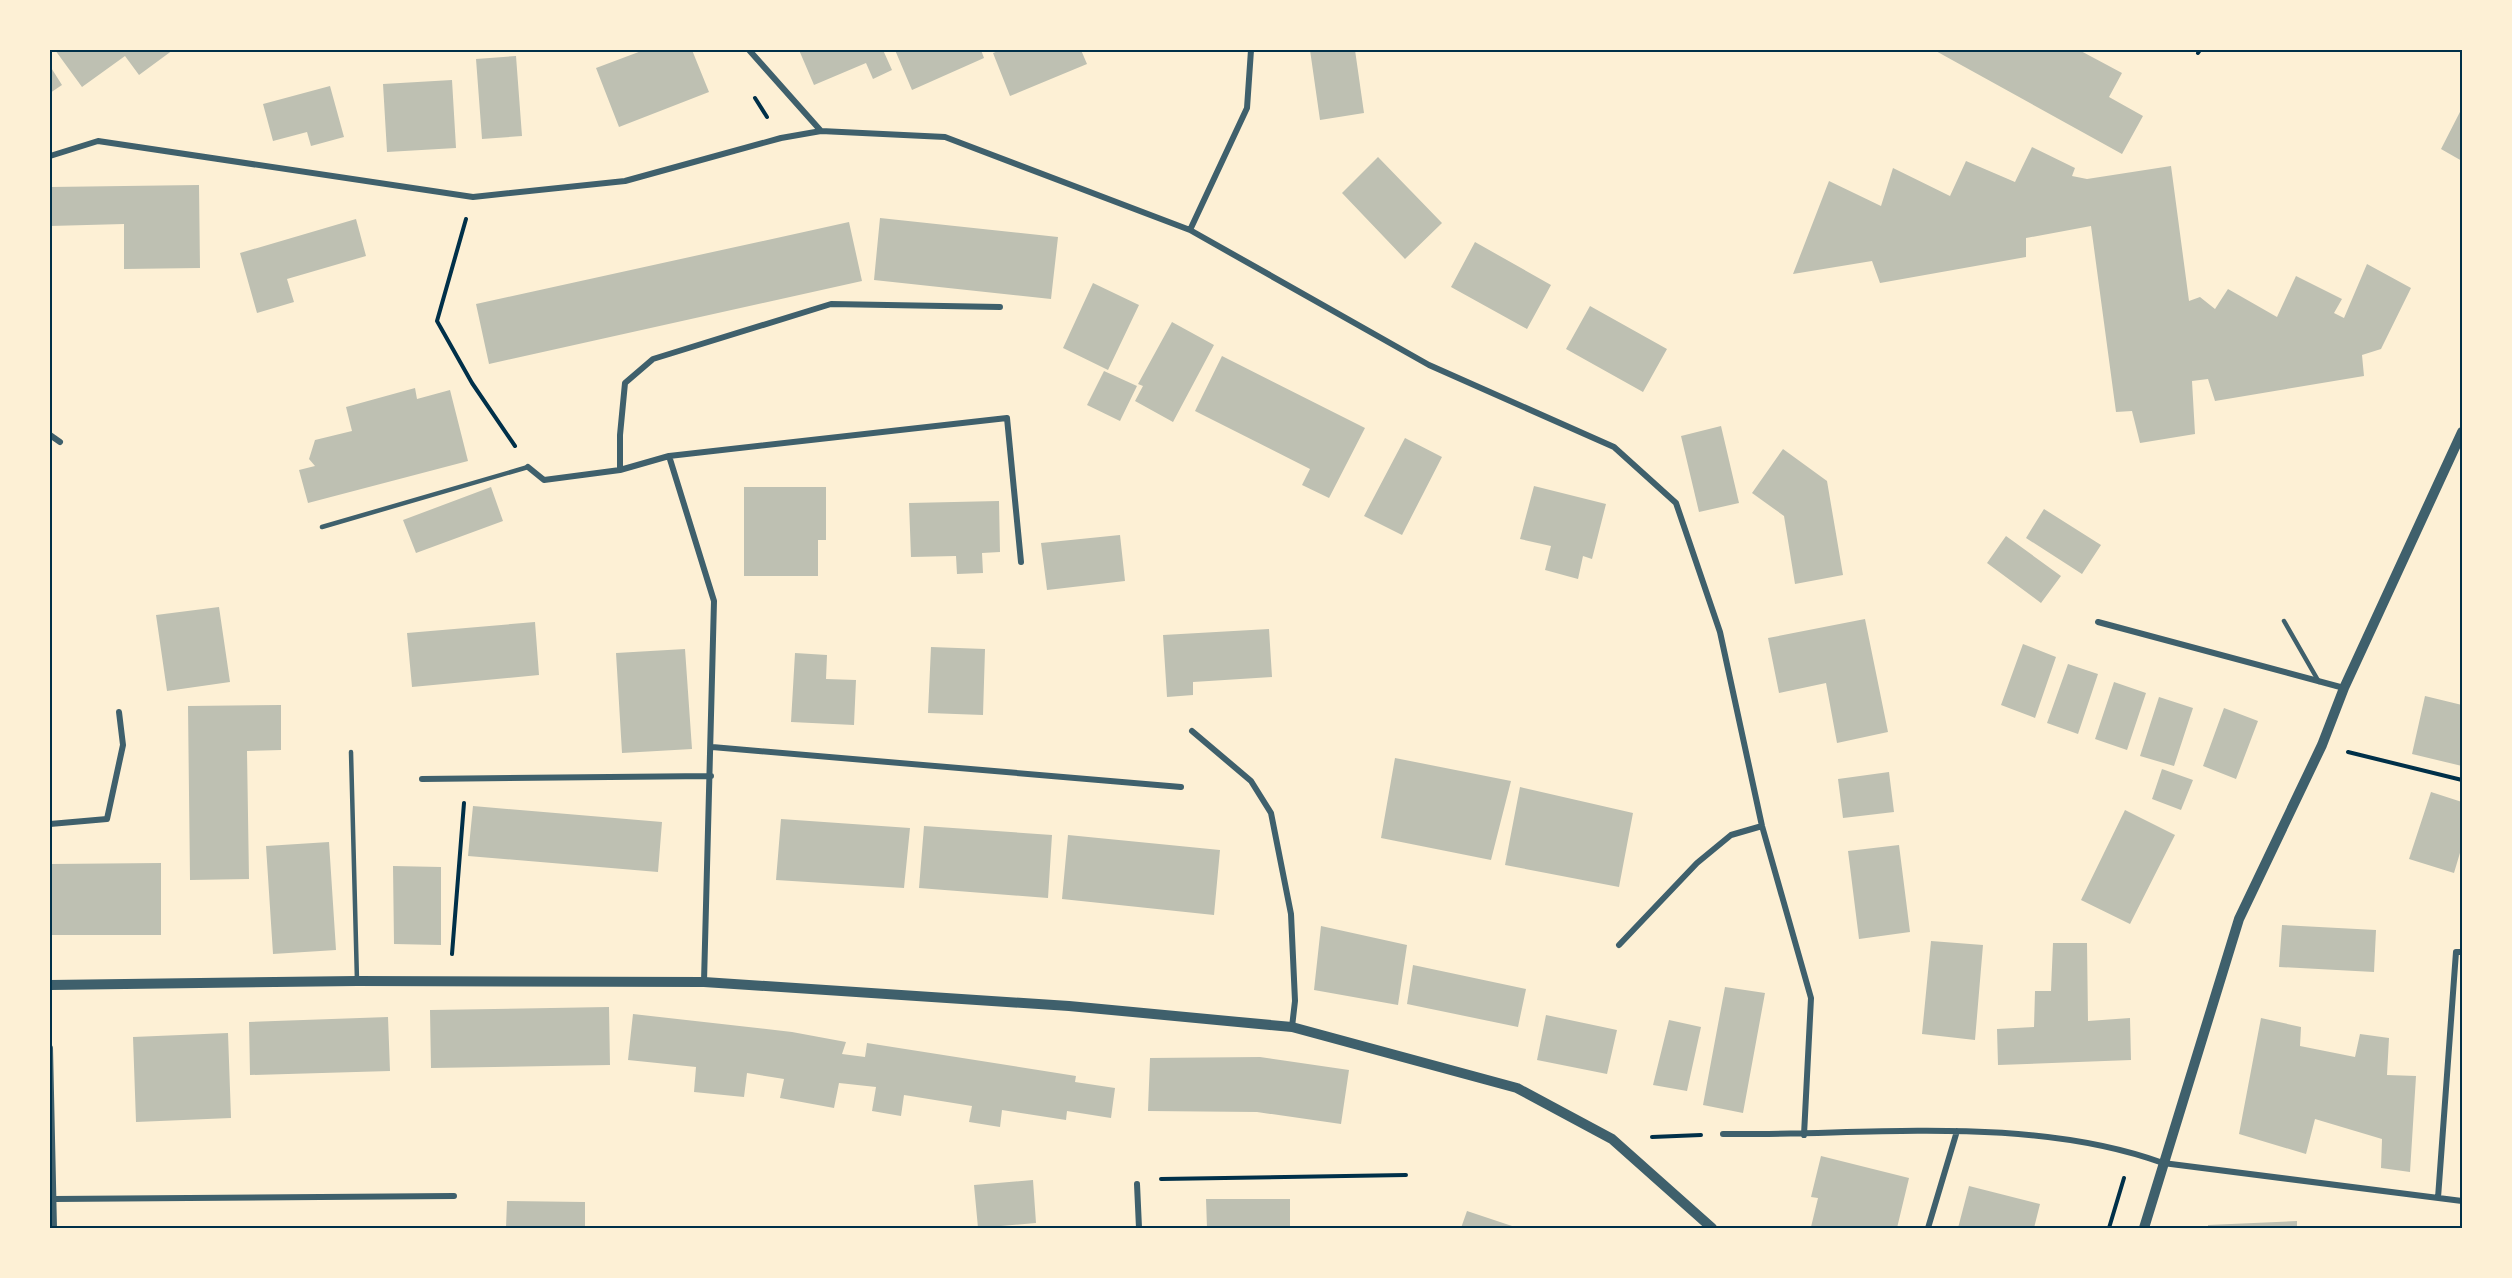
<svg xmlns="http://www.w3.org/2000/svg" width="2512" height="1278" font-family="'Titillium Web',sans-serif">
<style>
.building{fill:#bec0b2}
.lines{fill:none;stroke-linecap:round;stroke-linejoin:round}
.path{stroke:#003049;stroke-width:4}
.service{stroke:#3f606c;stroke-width:4.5}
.minor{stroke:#3f606c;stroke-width:6}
.tertiary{stroke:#3f606c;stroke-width:10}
.neatline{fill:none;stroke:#003049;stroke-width:2}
</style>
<rect width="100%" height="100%" fill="#fdf0d5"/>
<!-- building -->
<path class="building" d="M55,50H173L139,75L125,56L82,87Z
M644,50H692L709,92L619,127L596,68Z
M799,50H883L892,70L873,79L866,63L814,85Z
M895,50H981L984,58L912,90Z
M1001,50H1081L1087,64L1010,96L993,53Z
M1310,50H1355L1364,113L1320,120Z
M1934,50H2079L2122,73L2109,97L2143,116L2122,154Z
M516,56L522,136L482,139L476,59Z
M50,66L62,85L50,93Z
M452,80L456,148L387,152L383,84Z
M330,86L344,137L311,146L307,132L273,141L263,104Z
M2462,108V161L2441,149Z
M2032,147L2075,168L2072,176L2087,179L2171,166L2189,301L2200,297L2215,309L2228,289L2277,317L2296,276L2342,299L2334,313L2344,318L2367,264L2411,288L2381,349L2362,355L2364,376L2215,401L2208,379L2192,381L2195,434L2140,443L2132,411L2116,412L2091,226L2026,238V257L1880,283L1872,261L1793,274L1829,181L1881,206L1893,168L1950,196L1966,161L2015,182Z
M1378,157L1442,223L1405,259L1342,193Z
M199,185L200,268L124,269V224L50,226V187Z
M880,218L1058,237L1051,299L874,280Z
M356,219L366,256L287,279L294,302L257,313L240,253Z
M849,222L862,281L489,364L476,304Z
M1475,242L1551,285L1527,329L1451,287Z
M1093,283L1139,305L1108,370L1063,348Z
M1590,306L1667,349L1643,392L1566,349Z
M1172,322L1214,345L1173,422L1135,401L1143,386L1138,384Z
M1222,356L1365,428L1329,498L1302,485L1310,469L1195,411Z
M1104,371L1137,386L1120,421L1087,405Z
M415,388L417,399L450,390L468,461L308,503L299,470L315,466L309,459L315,440L352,431L346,407Z
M1721,426L1739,503L1699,512L1681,436Z
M1405,438L1442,457L1402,535L1364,516Z
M1783,449L1827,481L1843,575L1795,584L1784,516L1752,493Z
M1534,486L1606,504L1592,559L1583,556L1578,579L1545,570L1551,546L1520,539Z
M491,487L503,521L416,553L403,520Z
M744,487H826V540H818V576H744Z
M999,501L1000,552L982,553L983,573L957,574L956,556L911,557L909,503Z
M2044,509L2101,545L2082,574L2026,538Z
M1120,535L1125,581L1047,590L1041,543Z
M2006,536L2061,576L2041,603L1987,563Z
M219,607L230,682L167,691L156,615Z
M1865,619L1888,732L1837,743L1826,683L1779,693L1768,638Z
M535,622L539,675L412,687L407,633Z
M1269,629L1272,677L1193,682V695L1167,697L1163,635Z
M2023,644L2056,657L2035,718L2001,705Z
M931,647L985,649L983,715L928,713Z
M685,649L692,749L622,753L616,653Z
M795,653L827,655L826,679L856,680L854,725L791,722Z
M2068,664L2098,674L2078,734L2047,723Z
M2114,682L2146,693L2127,750L2095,739Z
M2425,696L2462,705V766L2412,754Z
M2159,697L2193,708L2174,766L2140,756Z
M281,705V750L247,751L249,879L190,880L188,706Z
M2224,708L2258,721L2236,779L2203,766Z
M1395,758L1511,781L1491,860L1381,838Z
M2162,769L2193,780L2181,810L2152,799Z
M1889,772L1894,812L1843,818L1838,779Z
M1520,787L1633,813L1619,887L1505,865Z
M2431,792L2462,802V846L2454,873L2409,859Z
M473,806L662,822L658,872L468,856Z
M2125,810L2175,835L2130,924L2081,900Z
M781,819L910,828L904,888L776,880Z
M924,826L1052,835L1048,898L919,888Z
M1068,835L1220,850L1214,915L1062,899Z
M329,842L336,950L273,954L266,846Z
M1899,845L1910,932L1859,939L1848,851Z
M161,863V935H50V864Z
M393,866L441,867V945L394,944Z
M2282,925L2376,930L2374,972L2279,967Z
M1321,926L1407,945L1398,1005L1314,990Z
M1931,941L1983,945L1975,1040L1922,1034Z
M2053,943H2087L2088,1021L2130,1018L2131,1060L1998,1065L1997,1029L2034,1027L2035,991H2051Z
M1413,965L1526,989L1518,1027L1407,1004Z
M1725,987L1765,993L1743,1113L1703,1105Z
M609,1007L610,1065L431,1068L430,1010Z
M633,1014L792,1032L846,1042L842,1054L865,1057L867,1043L1076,1076L1075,1082L1115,1088L1111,1118L1067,1111L1066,1120L1002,1110L1000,1127L969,1122L972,1106L904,1095L901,1116L872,1111L876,1087L839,1083L834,1108L780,1098L784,1079L747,1073L744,1097L694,1092L696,1067L628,1060Z
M1546,1015L1617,1030L1607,1074L1537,1060Z
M388,1017L390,1071L250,1075L249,1022Z
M2261,1018L2301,1027L2300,1046L2355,1057L2360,1034L2389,1038L2387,1075L2416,1076L2410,1172L2381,1168L2382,1139L2315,1119L2306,1154L2239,1134Z
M1669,1020L1701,1027L1687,1091L1653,1085Z
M228,1033L231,1118L136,1122L133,1037Z
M1260,1057L1349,1070L1341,1124L1257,1112L1148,1111L1150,1058Z
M1821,1156L1909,1178L1897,1228L1811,1227L1818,1198L1811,1197Z
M1033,1180L1036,1223L978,1228L974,1185Z
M1969,1186L2040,1204L2034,1228H1958Z
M1206,1199H1290V1228H1207Z
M507,1201L585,1202V1228H506Z
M1467,1211L1518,1228H1461Z
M2297,1221V1228H2208V1225Z"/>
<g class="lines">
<!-- path -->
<path class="path" d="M2198,53L2200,50
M755,98L767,117
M466,219L437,321L472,383L515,446
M2348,752L2462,780
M452,954L464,803
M1652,1137L1701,1135
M1161,1179L1406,1175
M2109,1228L2124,1178"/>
<!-- service -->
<path class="service" d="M322,527L528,467
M2284,621L2319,682
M351,752L357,981"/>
<!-- minor -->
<path class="minor" d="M749,50L821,131
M50,156L98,141L473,197L625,181L781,138L821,131L945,137L1190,230L1429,365L1614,447L1676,503L1720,632L1762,826L1811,998L1804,1135
M1190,230L1247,108L1251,50
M50,435L60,442
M669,456L714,601L704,982
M528,467L544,480L620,470L669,456L1007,418L1021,562
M620,470V435L625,383L653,359L831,304L1000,307
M2098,622L2344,688
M1192,731L1251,781L1271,813L1291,914L1295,1001L1292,1027
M712,747L1181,787
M422,779L711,776
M50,824L107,819L123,745L119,712
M1619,945L1697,863L1731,835L1762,826
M50,1048L54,1228
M1723,1134C1865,1136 2028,1114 2163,1163L2462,1201
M1137,1184L1139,1228
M2438,1198L2456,952H2462
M54,1199L454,1196
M1928,1228L1957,1131"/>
<!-- tertiary -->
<path class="tertiary" d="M50,985L357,981L704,982L1069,1006L1292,1027L1517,1088L1612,1139L1712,1228
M2144,1228L2239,919L2322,745L2344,688L2462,432"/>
</g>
<!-- border -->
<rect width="2512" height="1278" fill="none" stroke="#fdf0d5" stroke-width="102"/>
<rect x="51" y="51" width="2410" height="1176" class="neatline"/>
</svg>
